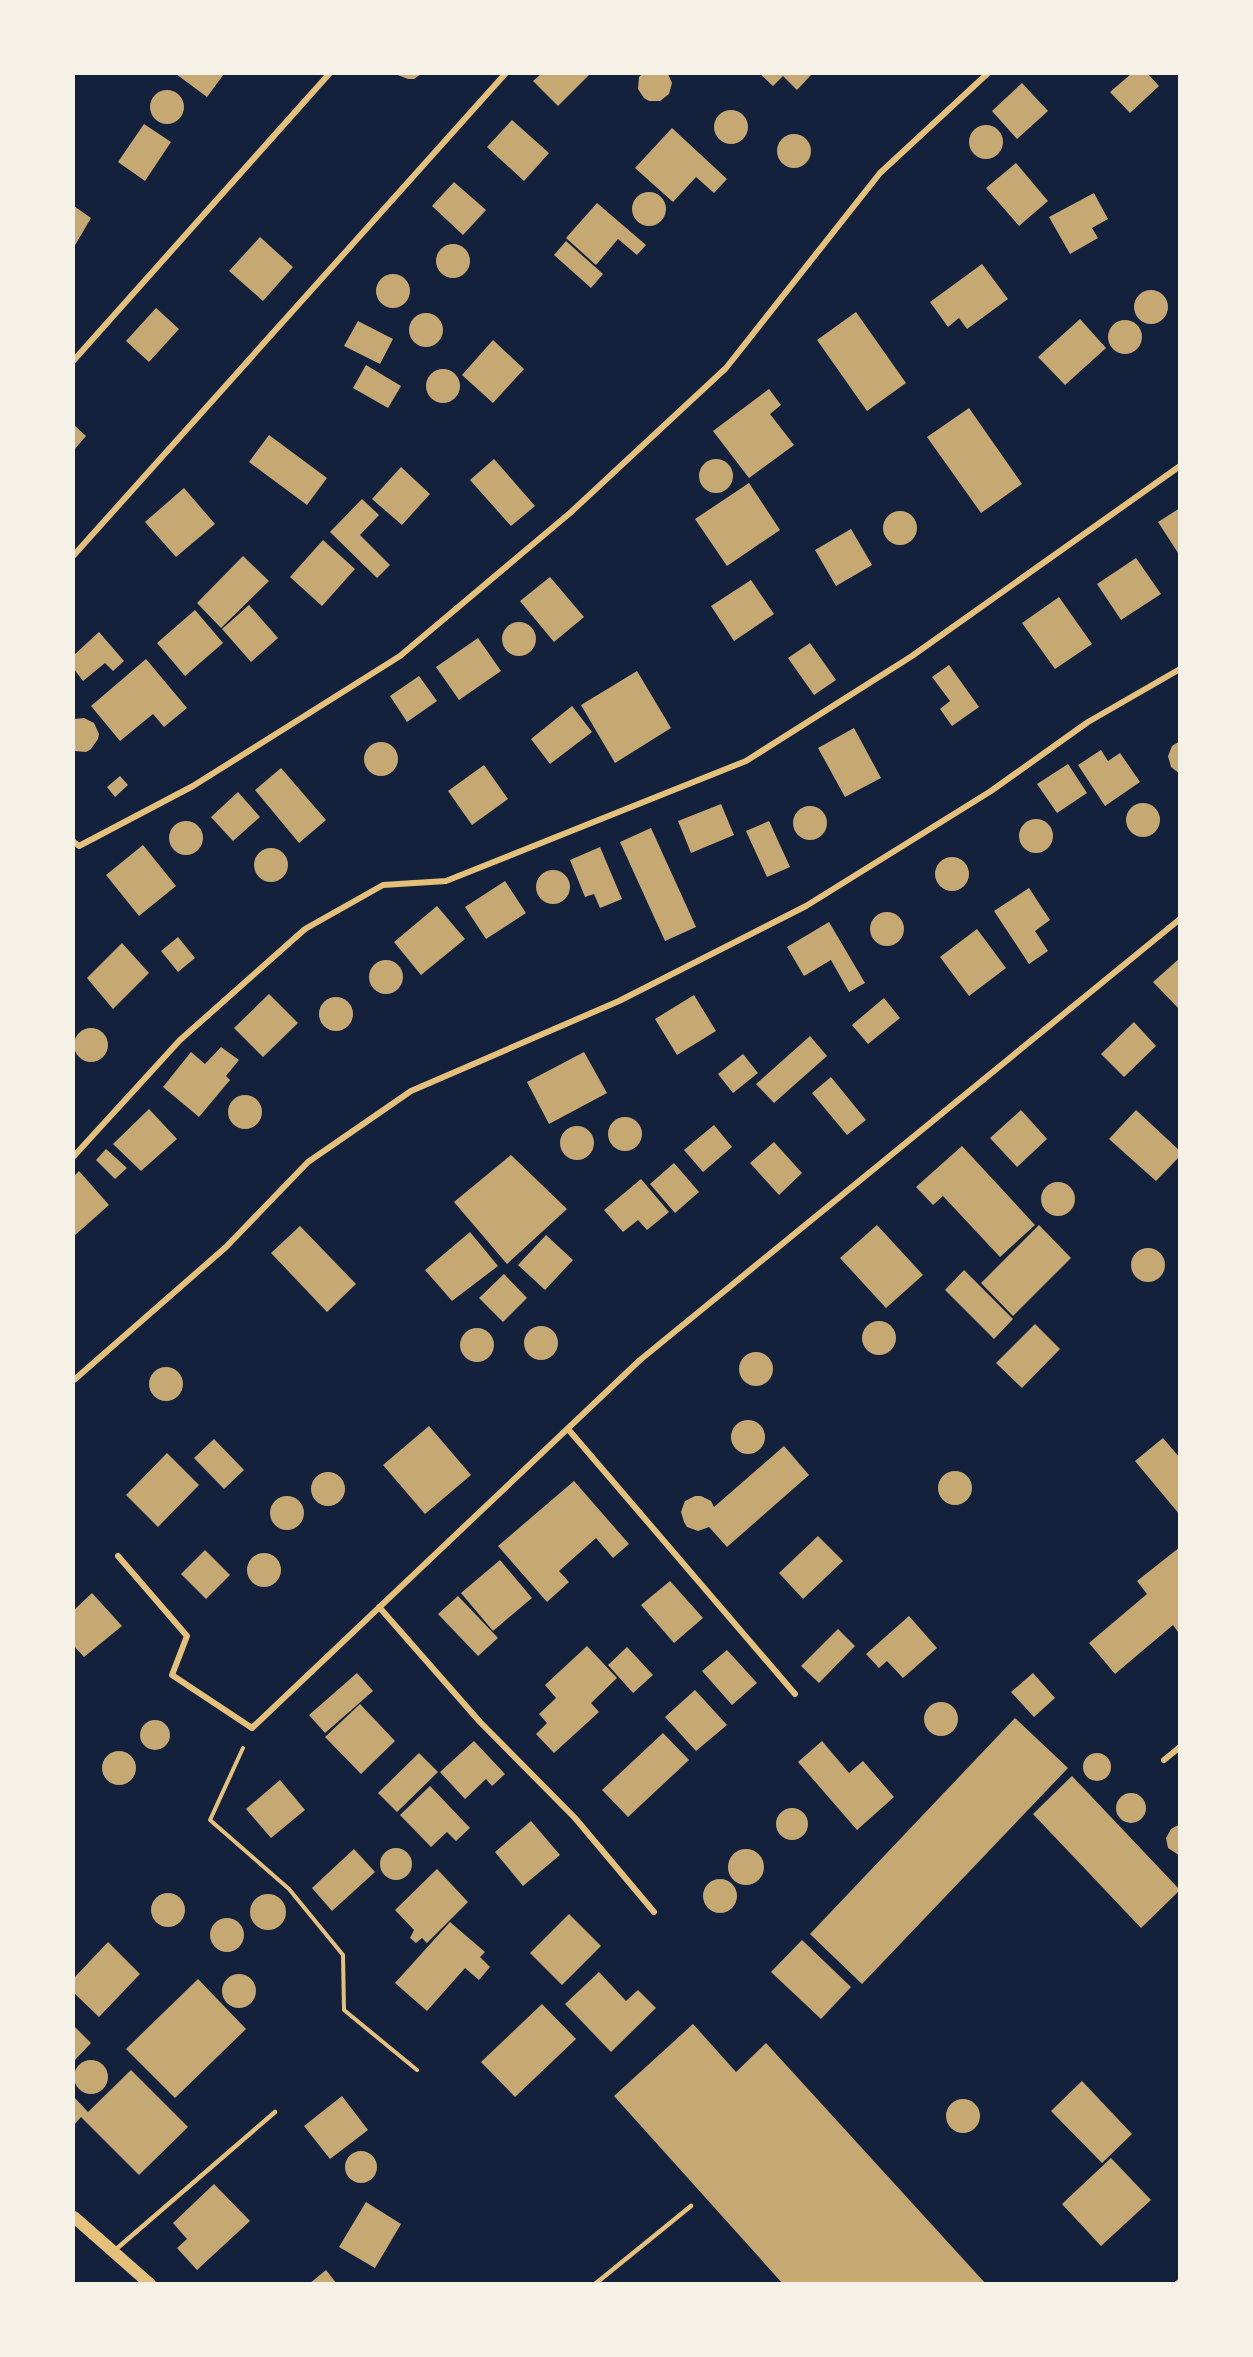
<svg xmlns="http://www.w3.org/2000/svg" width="1253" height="2357" font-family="'Open Sans',sans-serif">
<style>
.building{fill:#c6a872}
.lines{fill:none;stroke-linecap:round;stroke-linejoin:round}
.path{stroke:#e5c07b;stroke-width:4}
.service{stroke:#e5c07b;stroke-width:4.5}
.minor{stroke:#e5c07b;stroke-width:6}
.secondary{stroke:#e5c07b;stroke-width:12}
</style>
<rect width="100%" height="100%" fill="#14213d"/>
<!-- building -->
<path class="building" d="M176,74H224L207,97Z
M395,74H421L414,79H408Z
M541,74H587L589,75L558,106L533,81Z
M642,74H668L672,83L669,94L660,101H649L644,98L638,89L639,77Z
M760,74H812L797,90L783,76L773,86Z
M1131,74H1148L1159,86L1130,113L1110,92Z
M1022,83L1048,111L1017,139L992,111Z
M150 107a17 17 0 1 1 34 0a17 17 0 1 1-34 0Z
M714 127a17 17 0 1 1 34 0a17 17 0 1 1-34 0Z
M512,120L549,153L524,181L487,147Z
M144,124L171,142L145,181L118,162Z
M969 142a17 17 0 1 1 34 0a17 17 0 1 1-34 0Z
M672,128L727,179L714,193L696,177L673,202L635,168Z
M777 151a17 17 0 1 1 34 0a17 17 0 1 1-34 0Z
M1016,163L1048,201L1019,226L986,188Z
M454,182L486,210L463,235L432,206Z
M632 209a17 17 0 1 1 34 0a17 17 0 1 1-34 0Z
M1094,193L1108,219L1092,228L1098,238L1070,254L1049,217Z
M597,203L646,245L637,255L618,239L596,265L566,238Z
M74,206L91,218L74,247Z
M260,237L293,267L263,301L229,271Z
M566,241L603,274L591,288L554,255Z
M436 261a17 17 0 1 1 34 0a17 17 0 1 1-34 0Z
M982,264L1008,299L967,329L959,318L948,327L930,302Z
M376 291a17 17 0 1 1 34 0a17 17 0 1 1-34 0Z
M1134 307a17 17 0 1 1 34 0a17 17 0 1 1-34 0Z
M156,308L179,329L149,362L126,341Z
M856,312L906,383L867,411L817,340Z
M409 330a17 17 0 1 1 34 0a17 17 0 1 1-34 0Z
M1080,319L1106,348L1065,385L1038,357Z
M1108 337a17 17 0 1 1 34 0a17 17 0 1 1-34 0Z
M358,321L393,339L380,364L344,346Z
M493,340L524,369L493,403L462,375Z
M366,365L401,386L388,408L353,388Z
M426 386a17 17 0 1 1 34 0a17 17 0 1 1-34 0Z
M769,389L781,405L770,414L794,445L749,478L713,431Z
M969,408L1022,484L981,513L927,437Z
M74,425L86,436L74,450Z
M269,435L327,478L307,505L249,462Z
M699 476a17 17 0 1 1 34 0a17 17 0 1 1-34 0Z
M494,459L535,506L511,526L470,480Z
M401,467L430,494L402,525L372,499Z
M749,483L780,530L727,566L695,519Z
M184,488L215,524L176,557L145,522Z
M362,499L379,515L360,535L390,565L377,578L330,532Z
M1180,508V556L1158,522Z
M883 528a17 17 0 1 1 34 0a17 17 0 1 1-34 0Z
M851,529L872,565L836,586L815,550Z
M323,540L355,569L322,606L290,577Z
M243,556L269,581L221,628L197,603Z
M1136,558L1161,594L1121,620L1097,584Z
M550,577L584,617L554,642L520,601Z
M751,580L774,614L734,641L711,606Z
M1059,597L1092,644L1055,669L1022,623Z
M249,605L278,638L251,662L222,629Z
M195,610L223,643L185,676L157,643Z
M502 639a17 17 0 1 1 34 0a17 17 0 1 1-34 0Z
M99,632L124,661L113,671L105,663L83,681L74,669V655Z
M478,638L501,671L459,700L436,667Z
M810,643L836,680L814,695L788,658Z
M146,659L187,708L164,727L153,714L120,741L91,706Z
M949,665L979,707L952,726L940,709L950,701L932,677Z
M637,671L671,728L615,763L581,705Z
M419,676L437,701L407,722L390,696Z
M572,706L592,732L550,764L531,739Z
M84,718L94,723L99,734L98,739L91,749L86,752L75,751L74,719Z
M854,728L881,778L845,797L818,748Z
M1180,741V774L1171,767L1168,756L1172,746Z
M364 759a17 17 0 1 1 34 0a17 17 0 1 1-34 0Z
M1101,750L1108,761L1120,753L1140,782L1105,806L1078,765Z
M1068,764L1087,793L1057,813L1037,784Z
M484,765L508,799L472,825L448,791Z
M281,768L326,820L299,843L255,790Z
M120,776L128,785L115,797L107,787Z
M238,792L260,817L233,841L211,817Z
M1126 820a17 17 0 1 1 34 0a17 17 0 1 1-34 0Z
M721,804L734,835L691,853L678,821Z
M793 823a17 17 0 1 1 34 0a17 17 0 1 1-34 0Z
M1019 836a17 17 0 1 1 34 0a17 17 0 1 1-34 0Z
M169 838a17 17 0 1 1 34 0a17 17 0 1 1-34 0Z
M769,821L790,867L767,877L746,831Z
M651,828L696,927L665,941L620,842Z
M143,845L176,886L139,916L106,875Z
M600,847L622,899L600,908L594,894L585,897L570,860Z
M254 865a17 17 0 1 1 34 0a17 17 0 1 1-34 0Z
M935 874a17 17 0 1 1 34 0a17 17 0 1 1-34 0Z
M536 887a17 17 0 1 1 34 0a17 17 0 1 1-34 0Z
M505,881L526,913L486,939L465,907Z
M1029,888L1050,920L1035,931L1048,951L1029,964L994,911Z
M437,906L465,939L421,975L394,942Z
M870 929a17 17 0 1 1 34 0a17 17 0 1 1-34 0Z
M829,922L865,983L849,992L831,960L804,976L787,947Z
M977,929L1006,968L969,996L940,957Z
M178,937L195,958L178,972L161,951Z
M122,943L149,973L113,1009L87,978Z
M1180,958V1010L1153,982Z
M369 977a17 17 0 1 1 34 0a17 17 0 1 1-34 0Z
M269,994L298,1023L263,1057L234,1028Z
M694,995L716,1031L677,1055L655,1019Z
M319 1014a17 17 0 1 1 34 0a17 17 0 1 1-34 0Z
M884,998L900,1018L868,1044L852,1025Z
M1134,1022L1156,1046L1124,1077L1101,1054Z
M74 1045a17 17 0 1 1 34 0a17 17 0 1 1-34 0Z
M810,1036L827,1056L774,1103L756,1084Z
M221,1047L239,1060L226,1076L230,1080L199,1117L163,1087L191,1052L205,1064Z
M584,1052L607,1093L549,1124L527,1082Z
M743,1054L758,1073L733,1093L718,1074Z
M831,1077L866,1120L847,1135L812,1093Z
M228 1112a17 17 0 1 1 34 0a17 17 0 1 1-34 0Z
M149,1109L177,1139L141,1171L113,1144Z
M1021,1110L1047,1139L1017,1167L990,1138Z
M1136,1110L1180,1151V1156L1156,1181L1109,1139Z
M608 1134a17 17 0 1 1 34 0a17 17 0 1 1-34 0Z
M714,1125L732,1147L703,1172L684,1150Z
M560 1143a17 17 0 1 1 34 0a17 17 0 1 1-34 0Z
M774,1142L802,1173L779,1195L750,1163Z
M962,1146L1035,1225L1000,1257L943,1196L933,1205L916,1187Z
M106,1149L127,1168L115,1179L96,1160Z
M511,1155L567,1209L507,1264L454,1202Z
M674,1163L699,1192L675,1213L650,1184Z
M79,1171L109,1205L74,1236V1176Z
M641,1179L669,1212L647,1230L638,1220L623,1232L604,1210Z
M1041 1199a17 17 0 1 1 34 0a17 17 0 1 1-34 0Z
M877,1225L923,1275L886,1308L840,1258Z
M1039,1225L1071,1258L1013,1316L981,1283Z
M300,1226L356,1284L327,1312L271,1253Z
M470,1232L498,1266L452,1301L425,1270Z
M546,1235L573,1260L545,1290L518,1265Z
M1131 1265a17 17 0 1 1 34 0a17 17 0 1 1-34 0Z
M964,1270L1013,1319L994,1339L945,1290Z
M504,1274L527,1298L503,1322L479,1298Z
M862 1338a17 17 0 1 1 34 0a17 17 0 1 1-34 0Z
M1035,1324L1060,1349L1022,1388L996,1363Z
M524 1343a17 17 0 1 1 34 0a17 17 0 1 1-34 0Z
M460 1345a17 17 0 1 1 34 0a17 17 0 1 1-34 0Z
M739 1369a17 17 0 1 1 34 0a17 17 0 1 1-34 0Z
M149 1384a17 17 0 1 1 34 0a17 17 0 1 1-34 0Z
M731 1437a17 17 0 1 1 34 0a17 17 0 1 1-34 0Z
M429,1426L471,1475L425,1514L383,1465Z
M1163,1438L1180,1458V1515L1135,1461Z
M214,1439L244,1470L224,1489L194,1458Z
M784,1446L809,1475L727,1547L709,1527L698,1531L687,1527L684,1522L681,1512L685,1501L695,1496H701L711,1501L714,1507Z
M167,1453L199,1485L158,1527L126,1495Z
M938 1488a17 17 0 1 1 34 0a17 17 0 1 1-34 0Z
M311 1489a17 17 0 1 1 34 0a17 17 0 1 1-34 0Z
M574,1481L629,1544L613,1558L596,1538L559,1571L569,1582L547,1602L498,1546Z
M270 1513a17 17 0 1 1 34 0a17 17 0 1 1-34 0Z
M818,1536L843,1561L803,1599L779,1573Z
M1180,1547V1630L1178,1632L1173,1625L1115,1674L1089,1643L1147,1594L1137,1581Z
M205,1550L230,1575L206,1599L181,1574Z
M247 1570a17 17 0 1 1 34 0a17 17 0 1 1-34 0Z
M500,1560L532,1598L493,1631L461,1593Z
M670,1581L703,1618L674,1643L641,1605Z
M92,1593L122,1626L84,1657L74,1646V1610Z
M458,1596L498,1638L478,1656L438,1614Z
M909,1616L937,1648L903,1678L887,1661L879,1668L866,1654Z
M838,1629L855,1646L819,1683L801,1666Z
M587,1646L617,1678L591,1703L599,1712L554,1753L536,1734L547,1723L539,1714L556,1698L545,1685Z
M627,1647L653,1675L633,1693L608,1665Z
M727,1650L757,1683L732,1705L702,1671Z
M357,1673L373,1691L325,1733L309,1715Z
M1033,1673L1055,1698L1034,1717L1011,1692Z
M695,1690L727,1725L696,1751L665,1717Z
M924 1719a17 17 0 1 1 34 0a17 17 0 1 1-34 0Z
M360,1704L395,1741L361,1774L325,1737Z
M1015,1718L1068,1768L862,1984L810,1934Z
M140 1735a15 15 0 1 1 30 0a15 15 0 1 1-30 0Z
M663,1733L689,1760L628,1817L602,1790Z
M474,1741L505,1774L492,1786L486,1779L465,1799L440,1772Z
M822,1741L849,1773L863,1761L894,1797L857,1830L798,1762Z
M102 1768a17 17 0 1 1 34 0a17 17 0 1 1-34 0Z
M1083 1767a14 14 0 1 1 28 0a14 14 0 1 1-28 0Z
M419,1753L438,1772L397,1812L378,1793Z
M1072,1776L1180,1890L1141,1928L1033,1814Z
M280,1780L305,1810L271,1838L246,1809Z
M430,1786L470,1828L456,1841L447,1832L431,1847L400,1815Z
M1116 1808a15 15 0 1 1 30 0a15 15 0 1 1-30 0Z
M776 1824a16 16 0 1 1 32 0a16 16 0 1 1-32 0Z
M531,1821L560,1855L523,1886L495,1852Z
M1180,1824V1856L1168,1848L1166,1838L1171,1829Z
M380 1864a16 16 0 1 1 32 0a16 16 0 1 1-32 0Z
M728 1867a18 18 0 1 1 36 0a18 18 0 1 1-36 0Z
M354,1849L375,1872L332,1911L312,1888Z
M437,1869L468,1902L427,1943L422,1938L416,1943L410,1938L414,1930L395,1910Z
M703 1896a17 17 0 1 1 34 0a17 17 0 1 1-34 0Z
M151 1910a17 17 0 1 1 34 0a17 17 0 1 1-34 0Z
M250 1912a18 18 0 1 1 36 0a18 18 0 1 1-36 0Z
M569,1914L601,1946L562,1985L530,1953Z
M210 1935a17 17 0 1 1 34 0a17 17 0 1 1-34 0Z
M450,1922L485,1952L480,1957L490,1967L479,1980L465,1968L427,2011L395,1983Z
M802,1940L851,1987L821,2019L771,1972Z
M108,1942L140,1974L99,2017L74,1993V1978Z
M599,1972L626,2001L638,1990L656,2008L611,2052L565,2004Z
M222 1991a17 17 0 1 1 34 0a17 17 0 1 1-34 0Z
M198,1979L246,2029L175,2098L126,2049Z
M542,2004L576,2039L515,2097L481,2062Z
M693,2024L736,2072L766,2043L986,2284H783L614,2096Z
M74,2026L91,2043L74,2061Z
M74 2077a17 17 0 1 1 34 0a17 17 0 1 1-34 0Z
M131,2070L188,2127L139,2175L81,2117L74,2125V2097L88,2112Z
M1082,2081L1132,2134L1102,2163L1051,2111Z
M342,2096L368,2130L330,2159L304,2126Z
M946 2116a17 17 0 1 1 34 0a17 17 0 1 1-34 0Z
M345 2167a16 16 0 1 1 32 0a16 16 0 1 1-32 0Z
M1111,2158L1151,2200L1101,2246L1062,2204Z
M214,2184L250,2221L197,2270L177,2248L187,2239L173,2223Z
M366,2202L401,2224L375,2268L339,2247Z
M326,2270L337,2284H309Z"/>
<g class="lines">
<!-- path -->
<path class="path" d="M243,1748L210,1820L289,1889L343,1955L344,2010L417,2070"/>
<!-- service -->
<path class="service" d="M114,2251L275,2112
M595,2284L691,2206"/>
<!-- minor -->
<path class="minor" d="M74,360L329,74
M74,555L505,74
M74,842L79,846L193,786L400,656L570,513L726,368L880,173L987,74
M74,1156L180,1040L305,929L383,885L446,881L746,761L912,656L1180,466
M74,1380L226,1247L308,1162L411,1091L619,1001L806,906L991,791L1088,722L1180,669
M568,1429L795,1694
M118,1556L187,1636L172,1675L252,1728L640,1360L1180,919
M379,1607L480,1722L575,1818L654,1912
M1164,1760L1180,1747
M1178,2283L1180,2282"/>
<!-- secondary -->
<path class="secondary" d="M74,2217L150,2284"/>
</g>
<!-- border -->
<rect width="1253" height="2357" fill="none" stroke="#f6f1e7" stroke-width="150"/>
</svg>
